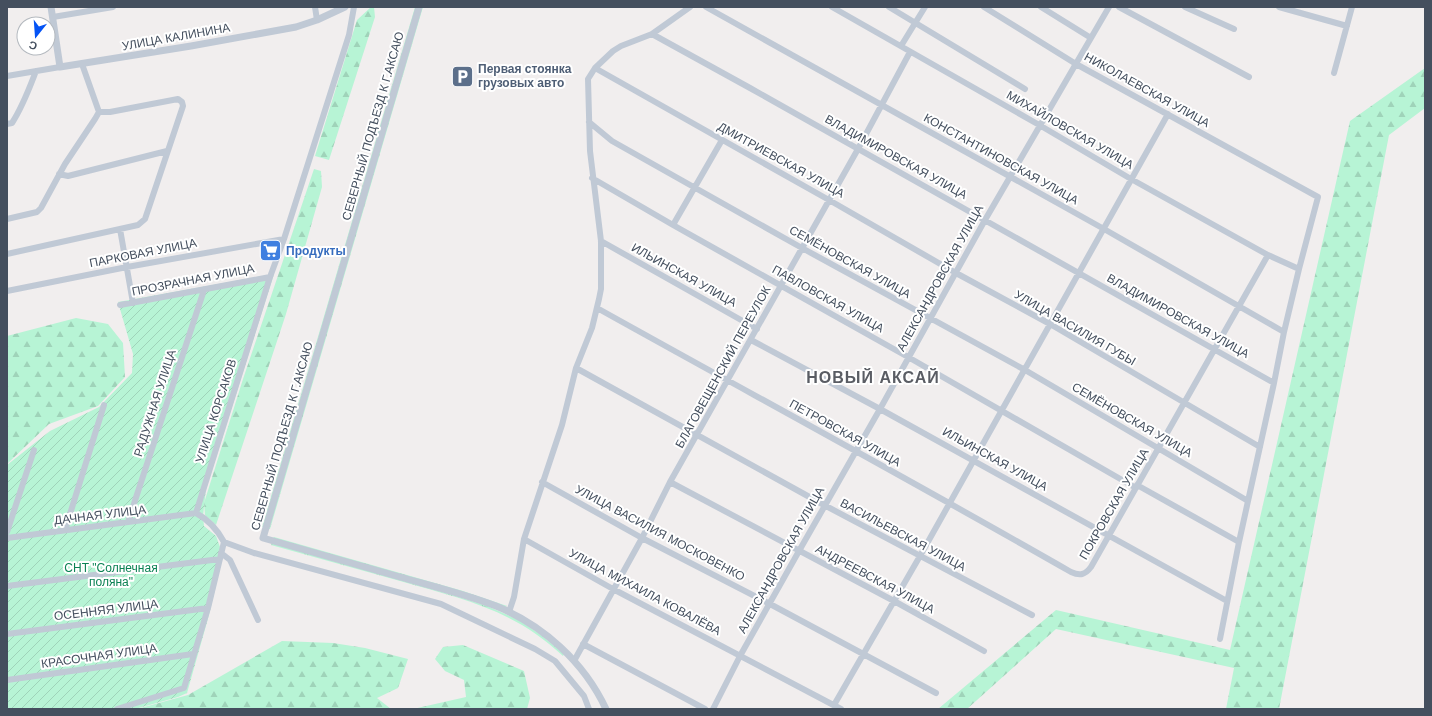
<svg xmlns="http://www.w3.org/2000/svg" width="1432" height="716" font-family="Helvetica,sans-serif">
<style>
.grass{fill:url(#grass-tufts)}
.forest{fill:url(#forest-firs)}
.garden{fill:url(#garden-furrows)}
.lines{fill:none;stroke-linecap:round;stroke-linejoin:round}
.minor{stroke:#c0c9d5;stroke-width:6}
.tertiary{stroke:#c0c9d5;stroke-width:7}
.labels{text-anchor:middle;stroke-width:4;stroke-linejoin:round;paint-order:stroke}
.street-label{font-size:12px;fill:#444f5e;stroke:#fff}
.service-label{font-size:12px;font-weight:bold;fill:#4e5e75;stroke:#fff;text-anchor:start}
.shop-label{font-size:12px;font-weight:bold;fill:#366cbe;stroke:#fff;text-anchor:start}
.park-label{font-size:12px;fill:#0c8254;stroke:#fff}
.district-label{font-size:16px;font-weight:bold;letter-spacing:1px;fill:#5a5d64;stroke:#fff}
</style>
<defs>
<pattern id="grass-tufts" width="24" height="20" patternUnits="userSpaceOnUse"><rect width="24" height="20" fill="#b7f4d5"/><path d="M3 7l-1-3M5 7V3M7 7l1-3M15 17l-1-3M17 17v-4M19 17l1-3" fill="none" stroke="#9fd3b9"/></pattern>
<pattern id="forest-firs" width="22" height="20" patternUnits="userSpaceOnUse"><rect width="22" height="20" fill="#b7f4d5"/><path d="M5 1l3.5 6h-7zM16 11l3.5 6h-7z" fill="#9fd3b9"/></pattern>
<pattern id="garden-furrows" width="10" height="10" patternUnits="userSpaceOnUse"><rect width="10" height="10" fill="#b7f4d5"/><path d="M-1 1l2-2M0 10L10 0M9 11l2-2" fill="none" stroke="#9fd3b9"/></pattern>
</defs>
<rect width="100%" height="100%" fill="#f1eeee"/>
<!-- grass -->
<path class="grass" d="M415,7H416L263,527H262Z
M422,7H423L270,529H268Z
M274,537L463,591L507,606L505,607L273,538Z
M272,543L456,596L487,606L519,620L541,635L564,654L563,656C513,609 462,599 400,581C357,569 314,557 271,545Z"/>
<!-- forest -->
<path class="forest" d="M371,7H374L375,17L329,160L315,156L357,20Z
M1425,68V108L1389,135L1279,709H1226L1234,668L1056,629L967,709H938L1056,610L1230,650L1350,121Z
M314,169L321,171L322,187L286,314L216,525L205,515L204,503L243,379Z
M76,318L108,324L123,343L125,377L98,406L49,424L7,464V336Z
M282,641L333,643L365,648L408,659L398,688L377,698L391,709H137L188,695Z
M463,645L524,671L530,698L527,709H413L466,697L464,680L445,671L435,659L443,647Z"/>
<!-- garden -->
<path class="garden" d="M274,274L206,489L203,516L204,526L216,536L223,555L209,615L187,693L178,697L135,709H7V465L50,431L99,407L132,373L133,354L118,302Z"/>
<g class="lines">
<!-- minor -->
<path class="minor" d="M315,7L317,20
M706,7L1104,229L1284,332
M832,7L1041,126L1131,179L1268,255L1299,269
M889,7L1025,89
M984,7L1076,64L1318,197L1299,269L1284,332L1274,383L1239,542L1220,639
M1041,7L1091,38
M1119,7L1249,77
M1185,7L1234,29
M1279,7L1347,26
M53,17L113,7
M652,34L750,88L1274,383
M901,46L925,7
M595,68L829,200L956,273L1050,324L1260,447
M1334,73L1352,7
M7,76L60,67
M589,122L612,141L802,248L1025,370L1248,501
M7,124L12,123C23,106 29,89 36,71
M59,174L68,176L167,151
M592,178L673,225L908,357L1136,488
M7,219L37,212L41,208L65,164L95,119L99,112L82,64
M673,225L722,140
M120,229L133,303
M601,241L757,329
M7,254L138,225L145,219L183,106L182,102L178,99L110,112H99
M7,291L127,267L284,239
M120,305L270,277
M597,308C755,396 914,482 1071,572C1080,576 1085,575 1091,567L1268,255
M751,340L880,409L1227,601
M576,368L824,505L1032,615
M542,482L642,538L770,604L936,693
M670,482L894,601L984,651
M1137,485L1239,542
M128,522L204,290
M65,530L104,405
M7,532L34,450
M7,538L196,513
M524,539L613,589L841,709
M224,542C217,529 209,520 196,513L270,277L284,239L349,35L354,7
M224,542L254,553L441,604L535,649L555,661L584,696L589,709
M221,553L230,560L258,620
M7,586L220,559
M509,612L514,597L524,539L562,425L576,368L592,328L599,299L601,289V241L590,151L588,79L595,68L613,51L621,46L652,34L690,7
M7,634L208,608
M583,644L705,709
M574,661L642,538L670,482L858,149L910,52
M7,680L193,654
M834,705L920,556L1168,114
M117,709L184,688L208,608L224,542
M713,709L740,656L799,551L880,409L985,220L1109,7"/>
<!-- tertiary -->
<path class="tertiary" d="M51,7L60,67L191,46L296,27L317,20L345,7
M419,7L263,538C309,551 354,564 400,577C432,586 465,594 496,606C543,625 584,662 606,709"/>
</g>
<!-- icons -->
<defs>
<symbol id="parking-square" viewBox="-11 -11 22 22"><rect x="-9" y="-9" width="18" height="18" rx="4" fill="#5c6f8a" stroke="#fff"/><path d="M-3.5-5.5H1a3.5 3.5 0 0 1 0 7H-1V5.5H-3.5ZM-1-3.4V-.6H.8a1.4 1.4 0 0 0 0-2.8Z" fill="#fff"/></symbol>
<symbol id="supermarket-square" viewBox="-11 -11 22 22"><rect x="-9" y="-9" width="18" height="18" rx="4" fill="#3f7fe0" stroke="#fff"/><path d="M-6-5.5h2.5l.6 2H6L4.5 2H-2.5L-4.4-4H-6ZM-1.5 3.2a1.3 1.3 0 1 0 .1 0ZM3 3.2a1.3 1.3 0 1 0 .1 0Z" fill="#fff"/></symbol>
</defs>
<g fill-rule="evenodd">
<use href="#parking-square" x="450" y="64" width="25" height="25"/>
<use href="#supermarket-square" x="258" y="238" width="25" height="25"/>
</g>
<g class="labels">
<!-- street labels -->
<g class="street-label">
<text transform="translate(176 37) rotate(-10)" y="4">УЛИЦА КАЛИНИНА</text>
<text transform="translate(1147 90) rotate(29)" y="4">НИКОЛАЕВСКАЯ УЛИЦА</text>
<text transform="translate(373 126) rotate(-74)" y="4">СЕВЕРНЫЙ ПОДЪЕЗД К Г.АКСАЮ</text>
<text transform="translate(1070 130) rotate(30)" y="4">МИХАЙЛОВСКАЯ УЛИЦА</text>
<text transform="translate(896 157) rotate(29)" y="4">ВЛАДИМИРОВСКАЯ УЛИЦА</text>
<text transform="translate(1001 159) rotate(29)" y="4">КОНСТАНТИНОВСКАЯ УЛИЦА</text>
<text transform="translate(781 160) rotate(29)" y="4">ДМИТРИЕВСКАЯ УЛИЦА</text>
<text transform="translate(143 253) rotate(-11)" y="4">ПАРКОВАЯ УЛИЦА</text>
<text transform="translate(850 262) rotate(29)" y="4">СЕМЁНОВСКАЯ УЛИЦА</text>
<text transform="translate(684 275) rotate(29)" y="4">ИЛЬИНСКАЯ УЛИЦА</text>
<text transform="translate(940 278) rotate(-61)" y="4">АЛЕКСАНДРОВСКАЯ УЛИЦА</text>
<text transform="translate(193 280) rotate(-11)" y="4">ПРОЗРАЧНАЯ УЛИЦА</text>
<text transform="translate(828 299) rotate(29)" y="4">ПАВЛОВСКАЯ УЛИЦА</text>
<text transform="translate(1178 316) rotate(29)" y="4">ВЛАДИМИРОВСКАЯ УЛИЦА</text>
<text transform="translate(1075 328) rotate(30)" y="4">УЛИЦА ВАСИЛИЯ ГУБЫ</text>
<text transform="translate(723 367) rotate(-61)" y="4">БЛАГОВЕЩЕНСКИЙ ПЕРЕУЛОК</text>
<text transform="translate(155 403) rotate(-72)" y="4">РАДУЖНАЯ УЛИЦА</text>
<text transform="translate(216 411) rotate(-72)" y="4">УЛИЦА КОРСАКОВ</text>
<text transform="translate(1132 420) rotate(30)" y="4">СЕМЁНОВСКАЯ УЛИЦА</text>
<text transform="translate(845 433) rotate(29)" y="4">ПЕТРОВСКАЯ УЛИЦА</text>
<text transform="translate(282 436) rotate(-74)" y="4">СЕВЕРНЫЙ ПОДЪЕЗД К Г.АКСАЮ</text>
<text transform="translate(995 459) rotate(29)" y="4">ИЛЬИНСКАЯ УЛИЦА</text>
<text transform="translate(1114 504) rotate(-60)" y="4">ПОКРОВСКАЯ УЛИЦА</text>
<text transform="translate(100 515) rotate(-7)" y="4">ДАЧНАЯ УЛИЦА</text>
<text transform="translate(660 533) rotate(28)" y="4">УЛИЦА ВАСИЛИЯ МОСКОВЕНКО</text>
<text transform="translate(903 535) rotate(28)" y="4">ВАСИЛЬЕВСКАЯ УЛИЦА</text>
<text transform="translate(781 560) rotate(-61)" y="4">АЛЕКСАНДРОВСКАЯ УЛИЦА</text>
<text transform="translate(875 579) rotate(28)" y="4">АНДРЕЕВСКАЯ УЛИЦА</text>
<text transform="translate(645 592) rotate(28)" y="4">УЛИЦА МИХАИЛА КОВАЛЁВА</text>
<text transform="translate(106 610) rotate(-7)" y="4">ОСЕННЯЯ УЛИЦА</text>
<text transform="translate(99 656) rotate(-8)" y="4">КРАСОЧНАЯ УЛИЦА</text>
</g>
<!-- service labels -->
<g class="service-label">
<text x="478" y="73">Первая стоянка<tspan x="478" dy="14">грузовых авто</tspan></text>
</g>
<!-- shop labels -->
<g class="shop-label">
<text x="286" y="255">Продукты</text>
</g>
<!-- park labels -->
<g class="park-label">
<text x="111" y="572">СНТ "Солнечная<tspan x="111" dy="14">поляна"</tspan></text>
</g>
<!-- district labels -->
<g class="district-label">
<text x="873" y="383">НОВЫЙ АКСАЙ</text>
</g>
</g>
<!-- border -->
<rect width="1432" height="716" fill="none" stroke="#444f5e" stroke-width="16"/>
<!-- north arrow -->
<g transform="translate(36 36) rotate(197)"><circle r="19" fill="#ffffff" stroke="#b4b9bf"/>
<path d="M0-3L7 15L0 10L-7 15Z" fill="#0453f5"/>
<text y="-6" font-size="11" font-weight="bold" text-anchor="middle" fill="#444f5e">С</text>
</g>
</svg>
